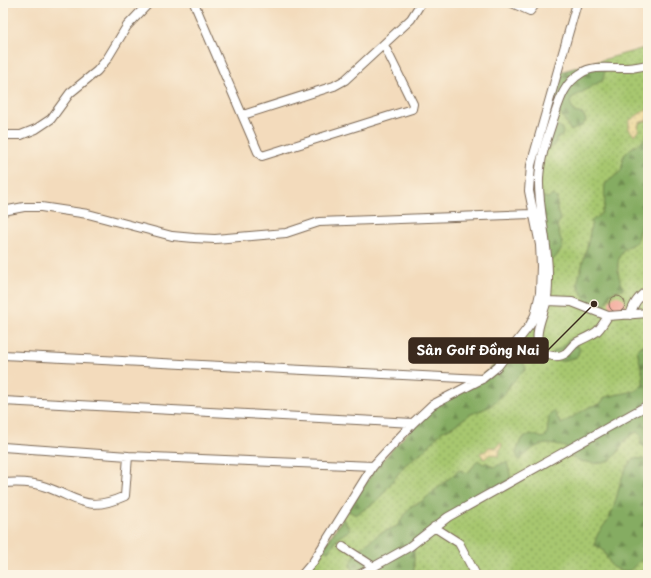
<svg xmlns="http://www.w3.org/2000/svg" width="651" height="578" font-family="'Playpen Sans',sans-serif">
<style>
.grass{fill:url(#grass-dots);stroke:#717846}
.forest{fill:url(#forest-firs);stroke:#606b40}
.sand{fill:url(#sand-dots);stroke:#94825e}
.building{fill:#f3a496}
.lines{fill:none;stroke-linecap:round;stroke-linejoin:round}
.minor-casing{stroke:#7b6855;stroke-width:10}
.minor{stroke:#fff;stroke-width:8}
.leader{fill:none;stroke:#3b2a1e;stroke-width:1.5}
.callout-dot{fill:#3b2a1e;stroke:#fcf5e5;stroke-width:1.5}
.callout{fill:#3b2a1e;stroke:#3b2a1e;stroke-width:1.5}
.callout-label{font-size:13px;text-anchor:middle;font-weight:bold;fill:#fff}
</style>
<defs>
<pattern id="grass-dots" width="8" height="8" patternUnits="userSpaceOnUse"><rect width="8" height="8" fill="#a7c76f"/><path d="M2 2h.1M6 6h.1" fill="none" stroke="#89a25b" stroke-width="1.8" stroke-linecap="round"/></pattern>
<pattern id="forest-firs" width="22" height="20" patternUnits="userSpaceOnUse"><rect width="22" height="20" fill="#85ac62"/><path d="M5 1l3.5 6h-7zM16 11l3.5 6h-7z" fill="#6e8c50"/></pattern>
<pattern id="sand-dots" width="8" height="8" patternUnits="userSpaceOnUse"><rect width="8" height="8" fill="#eeda9e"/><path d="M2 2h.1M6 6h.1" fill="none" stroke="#cdbb88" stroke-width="1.8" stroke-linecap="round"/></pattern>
</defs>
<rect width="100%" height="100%" fill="#fcf5e5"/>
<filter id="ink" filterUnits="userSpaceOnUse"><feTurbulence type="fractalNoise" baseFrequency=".025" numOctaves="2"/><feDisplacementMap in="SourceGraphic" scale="8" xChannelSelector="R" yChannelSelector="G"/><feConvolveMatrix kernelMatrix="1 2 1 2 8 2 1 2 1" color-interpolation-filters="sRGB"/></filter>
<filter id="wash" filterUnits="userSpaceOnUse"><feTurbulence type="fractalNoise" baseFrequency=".012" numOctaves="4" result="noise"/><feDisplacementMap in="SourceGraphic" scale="16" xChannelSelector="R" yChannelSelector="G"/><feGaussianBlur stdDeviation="0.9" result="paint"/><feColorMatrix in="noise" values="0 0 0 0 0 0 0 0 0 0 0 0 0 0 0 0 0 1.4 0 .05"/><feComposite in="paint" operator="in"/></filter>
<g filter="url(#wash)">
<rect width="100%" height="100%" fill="#f3dbbc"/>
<!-- grass -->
<path class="grass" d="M648,47V575H305L358,494L465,391L524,337L543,293L531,191L533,166L560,72Z"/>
<!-- forest -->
<path class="forest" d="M598,61L605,70L603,80L572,98L570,102L574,112L583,114L586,120L583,125L571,131L562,116L550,107L560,72Z
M546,121L561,127L563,132L562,136L556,138V142L551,148L540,144Z
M648,132V223C637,231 639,230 637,242C633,244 626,247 623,250C615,261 617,277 624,288L623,289C606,292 612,295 604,307L586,302L577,284L588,243L592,220C610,212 603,200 605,184L621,171L624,155L630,149L643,141Z
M537,195L548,198L553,195L557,198V209L560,220L557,226L563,247L555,258L544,265L532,200Z
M568,340H572L580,349L577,357L562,361L552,360L553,352L561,348Z
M648,340V404L569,448C545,442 538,441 520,460L518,459L516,453L521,439L531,434L543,438L547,434L549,416L554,411L561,424L589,407L600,404L605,397L635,391L643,385V376L637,350Z
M508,358L522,359L526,369L511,384L504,394L489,407L469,415L452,427L441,432L427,448L405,465L378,500L356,515L348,511L375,468L424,415Z
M648,407V449L640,444L642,437L637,432C616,439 623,467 592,463C579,461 576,461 567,452Z
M635,458L648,460V560L645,559C627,566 638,577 612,567L603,550L595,545C595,533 604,527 609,518C620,498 617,473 635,458Z
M478,460L483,464L488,463L493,467L507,462L511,478L419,538L357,572L352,570L350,564L357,552L379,534L397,526L411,506L421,502L459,470L468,473Z
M343,519L350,529C347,533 343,534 339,537C335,542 333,548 328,551L323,550Z
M414,545V575H363Z"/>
<!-- sand -->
<path class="sand" d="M645,110H648V120L639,123L638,131L634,135L629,129V121Z
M500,443L502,444L498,456L490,454L484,459L480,453L486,451L489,447L496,448Z"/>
<g id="blocks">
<!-- building -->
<path class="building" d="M609 304a8 8 0 1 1 16 0a8 8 0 1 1-16 0Z"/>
</g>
</g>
<g filter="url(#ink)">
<use href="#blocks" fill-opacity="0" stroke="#7b6855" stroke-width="1"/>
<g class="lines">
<defs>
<path id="minor" d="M194,3L258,152L262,156L412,109L413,104L384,45
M512,3L530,11L536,3
M243,115L334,86L345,80L411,19L421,3
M3,135H21L36,129L51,119L70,93L97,71L107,59L127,26L149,3
M3,211L24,207H41L88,214L172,236L194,238L215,239L286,233L319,222L532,214
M547,301L572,302L608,316L648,313
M630,315C634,303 638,297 648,290
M608,316C596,336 596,332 577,342C572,345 570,350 566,353C559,358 547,357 541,350C532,336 543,316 546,303C548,295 548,286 548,279C549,244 538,212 539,179C540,156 548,136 555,114C560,99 565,83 580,74C594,64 611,69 627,68C634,68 641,66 648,65
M3,355L482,379
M3,401L413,423
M3,447L128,456L373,466
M3,483C17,482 33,482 46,487C80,499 87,513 125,496L128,456
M434,527L459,543L476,575
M343,547L374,567
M302,575L313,562L373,466L413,423L432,405L482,379L498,366L530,325L535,315L540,293L541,266L540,245L529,191L531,165L577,3
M359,575L409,547L448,517L648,405"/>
</defs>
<!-- minor casing -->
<use href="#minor" class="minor-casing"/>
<!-- minor -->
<use href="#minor" class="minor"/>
</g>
</g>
<!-- callouts -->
<path class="leader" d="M594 304L548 350"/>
<circle class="callout-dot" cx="594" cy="304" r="4"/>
<rect class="callout" x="409" y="338" width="139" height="25" rx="4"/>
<g class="callout-label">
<text x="478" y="355">Sân Golf Đồng Nai</text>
</g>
<!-- margin -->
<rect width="651" height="578" fill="none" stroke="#fcf5e5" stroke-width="16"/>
</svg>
